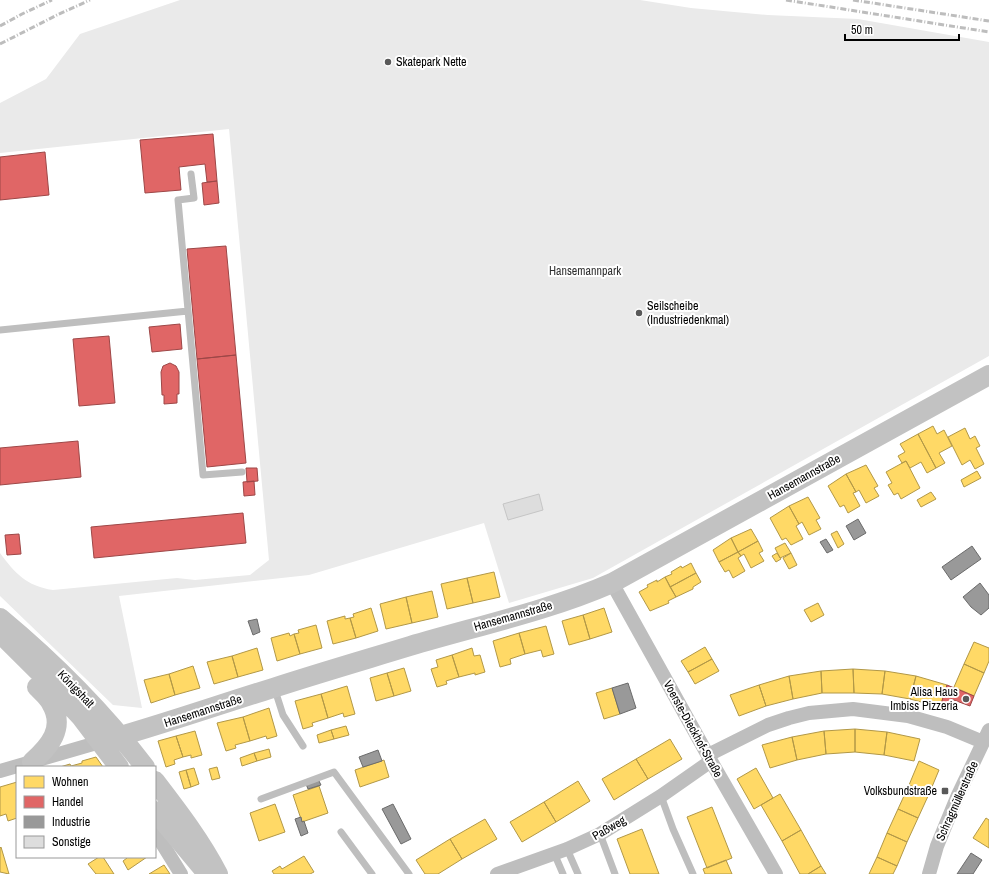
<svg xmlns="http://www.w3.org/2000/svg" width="989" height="874" font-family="'Archivo Narrow',sans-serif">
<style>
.green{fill:#eaeaea}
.homes{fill:#ffd966;stroke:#b29847}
.shops{fill:#e06666;stroke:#9d4747}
.industry{fill:#999;stroke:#6b6b6b}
.building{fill:#ddd;stroke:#c5c5c5}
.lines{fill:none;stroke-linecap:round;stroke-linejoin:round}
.lane{stroke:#bebebe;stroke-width:7}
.street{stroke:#bebebe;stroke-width:14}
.secondary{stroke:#c2c2c2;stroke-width:20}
.rail{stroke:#bdbdbd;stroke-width:3;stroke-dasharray:6 2 1 2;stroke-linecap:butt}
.poi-dot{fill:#595959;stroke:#fff;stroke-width:1.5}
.labels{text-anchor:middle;stroke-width:4;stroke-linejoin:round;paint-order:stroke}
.poi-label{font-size:12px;fill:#000;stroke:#fff;text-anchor:start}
.park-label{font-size:12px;fill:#303030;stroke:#fff}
.street-label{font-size:12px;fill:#000;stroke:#fff}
</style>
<rect width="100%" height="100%" fill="#fff"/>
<!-- green -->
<path class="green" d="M180,0H640L691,8L768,15L858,19L989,42V356L593,578L509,603L484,523L309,575L119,596L142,708L113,705L0,596V553C15,573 26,586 53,590L177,578L195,580L250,575L269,560L229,129L0,153V103L46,79L80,34Z"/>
<!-- homes -->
<path class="homes" d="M933,426L937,434L944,430L952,446L939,453L945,463L936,468L918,434Z
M965,428L970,439L975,436L980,446L976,448L984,464L975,469L970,460L962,465L948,437Z
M918,434L936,468L927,473L921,462L910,468L906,461L902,463L898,456L905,452L900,444Z
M906,461L920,488L901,499L898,493L894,495L888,485L892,483L886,472Z
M866,465L878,486L874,488L879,496L866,503L859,490L856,492L846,474Z
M977,471L981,478L964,487L961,480Z
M846,474L856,492L853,493L860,506L848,513L844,505L840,507L828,486Z
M931,492L936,499L921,507L917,500Z
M808,497L820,518L816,520L821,529L809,535L802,522L799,524L789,506Z
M789,506L799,524L796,526L803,539L791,545L786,538L782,540L770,518Z
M751,529L758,541L738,552L731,538Z
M837,531L844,544L838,548L831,534Z
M731,538L738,552L719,562L713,550Z
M758,541L763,551L759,553L764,561L751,568L744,554L741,556L738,552Z
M785,543L791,553L780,558L775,548Z
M738,552L741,556L738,558L745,571L733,578L729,570L725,572L719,562Z
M777,553L781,559L776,562L772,556Z
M791,553L797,565L789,569L783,558Z
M691,563L696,573L670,587L665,577L672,574L671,572L681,566L682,568Z
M494,572L500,597L473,603L467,578Z
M696,573L701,582L693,587V589L676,597L670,587Z
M665,577L676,597L668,601L669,603L650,611L639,592L648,587L647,585L657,580V582Z
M467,578L473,603L447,609L441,584Z
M432,591L438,617L412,623L406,597Z
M406,597L412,623L386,629L380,604Z
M818,603L824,615L811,622L804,610Z
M371,608L378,631L356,638L350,618L354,617L353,614Z
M604,608L612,632L590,639L583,615Z
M583,615L590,639L569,645L562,621Z
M345,616V619L350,618L356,638L333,644L327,621Z
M316,625L322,648L300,654L294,634L299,633L298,630Z
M546,626L554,654L543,657L541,650L525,654L519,633Z
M289,633L290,636L294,634L300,654L277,661L271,638Z
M519,633L525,654L510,659L511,664L500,667L493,641Z
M974,642L989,648V661L984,673L964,664Z
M705,647L712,659L688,672L681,661Z
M257,648L263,670L238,677L232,656Z
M472,648L474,656L480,655L485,672L475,675V673L459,677L452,655Z
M452,655L459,677L446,681L447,684L437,687L431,669L438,667L436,660Z
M232,656L238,677L214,684L207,662Z
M712,659L719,671L695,684L688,672Z
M964,664L984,673L974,696L954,687Z
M193,666L200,688L175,695L169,674Z
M404,668L411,691L394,696L387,673Z
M853,669L854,693H822L821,671Z
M853,669L885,671L882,694L854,693Z
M821,671L822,693L793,699L789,676Z
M885,671L916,676L910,699L882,694Z
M387,673L394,696L376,701L370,678Z
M169,674L175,695L151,703L144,680Z
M789,676L793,699L766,706L759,685Z
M916,676L947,685L940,707L910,699Z
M759,685L766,706L739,716L730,695Z
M347,686L355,714L344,717L343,713L328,718L321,694Z
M612,688L620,714L604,719L596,693Z
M321,694L328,718L312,723L313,726L303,729L295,701Z
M269,708L277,736L267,739L266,736L250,741L243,717Z
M243,717L250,741L235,745L236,748L226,751L217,723Z
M346,726L349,735L334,739L331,730Z
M855,729V752L826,754L824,731Z
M855,729L887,732L884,755L855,752Z
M331,730L334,739L319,743L317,735Z
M195,731L202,755L191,758V755L183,757L176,736Z
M824,731L826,754L797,760L792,737Z
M887,732L920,739L914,761L884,755Z
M176,736L183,757L174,760L175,764L166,767L158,741Z
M792,737L797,760L770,768L762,745Z
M670,739L682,759L648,779L636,759Z
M269,749L271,757L257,761L254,753Z
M254,753L257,761L242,766L240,758Z
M96,757L103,767H60L70,764L71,766L82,763V761Z
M636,759L648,779L614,800L602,779Z
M384,760L389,777L360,787L355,770Z
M919,761L939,770L929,794L909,785Z
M217,767L220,778L212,780L209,769Z
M194,768L199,784L191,787L186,770Z
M756,768L773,798L754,809L737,779Z
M186,770L191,787L184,789L179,772Z
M578,781L590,801L556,822L544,802Z
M17,782V818L8,821L6,814L0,816V787Z
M909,785L929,794L918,818L898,809Z
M319,786L328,813L302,822L293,795Z
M780,794L801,830L782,841L761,805Z
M544,802L556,822L522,842L510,822Z
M275,804L285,832L259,841L250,813Z
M712,807L732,858L707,868L687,817Z
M898,809L918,818L907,842L887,833Z
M986,818L989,820V848L973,838Z
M485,819L497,839L462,859L450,839Z
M642,829L659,874H630L617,839Z
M801,830L821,866L808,874H800L782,841Z
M887,833L907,842L897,866L877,857Z
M450,839L462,859L438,874H425L416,860Z
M1,847L9,874L0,872V848Z
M304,856L314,872L310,874H274L272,871L280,866L282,869Z
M99,857H103L114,874H96L88,864Z
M126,857H147L128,870L123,861L127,858Z
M877,857L897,866L893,874H869Z
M726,860L732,874H705L703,869Z
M164,865L170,874H149Z
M821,866L826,874H808Z"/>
<!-- shops -->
<path class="shops" d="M213,134L217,181L207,182L205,164L179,167L181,190L145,193L140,140Z
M45,152L49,195L0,200V157Z
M217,181L219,203L204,205L202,183Z
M226,246L236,355L197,359L187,249Z
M180,324L182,349L152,352L149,327Z
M109,336L115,403L79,406L73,339Z
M236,355L246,463L207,467L197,359Z
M170,363L176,366L179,372V394H177V403L164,404V395H162L161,372L163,366Z
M78,441L81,477L0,485V448Z
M246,468H257L258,481L247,482Z
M254,481L255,495L244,496L243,482Z
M243,513L246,543L94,558L91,527Z
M19,534L21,554L7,555L5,535Z
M947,685L974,696L970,706L951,699L950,705L941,704Z"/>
<!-- industry -->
<path class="industry" d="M858,519L866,533L854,540L846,526Z
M826,539L833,550L827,553L820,542Z
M972,546L981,559L951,580L942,567Z
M980,583L989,595V608L981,615L971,607L963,597Z
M257,619L260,632L253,635L248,621Z
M628,683L636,708L620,714L612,688Z
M378,750L382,761L363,767L359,757Z
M318,779L321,785L308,789L306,784Z
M393,804L411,839L401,844L382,809Z
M301,817L302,822L304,821L308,833L301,836L295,819Z
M971,853L982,860L973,874H957Z"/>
<!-- building -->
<path class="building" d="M539,494L543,510L508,520L503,504Z"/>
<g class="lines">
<!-- lane -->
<path class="lane" d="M191,174L194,198L178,200L203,475L242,472
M0,330L188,311
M275,690L283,715L303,746
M661,796L673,829L693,874
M261,799L334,772L409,874
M341,832L372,874
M600,834L615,874
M567,849L578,874
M554,853L563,874"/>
<!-- street -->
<path class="street" d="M612,583L711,761L776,874
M708,755L768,725L789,718L809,713L853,709L908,716L947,727L983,742
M0,771L100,742
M155,832L181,874
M497,874L567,849L600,834L661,796L711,761
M929,874L937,846L958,795L989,730"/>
<!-- secondary -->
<path class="secondary" d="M0,618C53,662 102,711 145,767
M3,636L40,673L81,717L119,767
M100,742C158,726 215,706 273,688C319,673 364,660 410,646C477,626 548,611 612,583L989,375
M32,762C49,747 66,728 51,703C48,697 42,692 37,687
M155,781C178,811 201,841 218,874
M155,811L205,871"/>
<!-- rail -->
<path class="rail" d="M786,0L989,32
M853,0L989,21
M0,26L22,14L52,0
M0,44L57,15L90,0"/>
</g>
<!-- markers -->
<g class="poi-dot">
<circle cx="388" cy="62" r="4"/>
<circle cx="639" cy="313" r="4"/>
<circle cx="966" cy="699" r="4"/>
<rect x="941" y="787" width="8" height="8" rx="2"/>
</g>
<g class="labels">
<!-- poi labels -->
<g class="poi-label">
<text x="396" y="66">Skatepark Nette</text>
<text x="647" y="310">Seilscheibe<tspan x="647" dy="14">(Industriedenkmal)</tspan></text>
<text x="958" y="696" text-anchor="end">Alisa Haus<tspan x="958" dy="14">Imbiss Pizzeria</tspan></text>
<text x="937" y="795" text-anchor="end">Volksbundstraße</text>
</g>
<!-- park labels -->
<g class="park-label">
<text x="585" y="275">Hansemannpark</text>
</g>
<!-- street labels -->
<g class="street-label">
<text transform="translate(804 477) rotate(-29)" y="4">Hansemannstraße</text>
<text transform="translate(513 616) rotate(-16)" y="4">Hansemannstraße</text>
<text transform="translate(76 689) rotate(46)" y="4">Königshalt</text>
<text transform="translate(203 711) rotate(-18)" y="4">Hansemannstraße</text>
<text transform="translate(693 729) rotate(61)" y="4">Voerste-Dieckhof-Straße</text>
<text transform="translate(957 801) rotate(-66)" y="4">Schragmüllerstraße</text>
<text transform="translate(609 828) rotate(-30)" y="4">Paßweg</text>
</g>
</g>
<!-- legend -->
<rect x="16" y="766" width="140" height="92" fill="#ffffff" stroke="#999999"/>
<rect x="24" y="776" width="20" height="12" fill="#ffd966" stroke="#999999"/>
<text x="52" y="786" font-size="12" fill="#000000">Wohnen</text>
<rect x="24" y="796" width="20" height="12" fill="#e06666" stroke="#999999"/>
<text x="52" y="806" font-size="12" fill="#000000">Handel</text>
<rect x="24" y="816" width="20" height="12" fill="#999999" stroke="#999999"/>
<text x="52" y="826" font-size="12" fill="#000000">Industrie</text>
<rect x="24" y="836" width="20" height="12" fill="#dddddd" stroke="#999999"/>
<text x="52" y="846" font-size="12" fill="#000000">Sonstige</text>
<!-- scale -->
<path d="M845 34v6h114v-6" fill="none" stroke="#000000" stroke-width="2"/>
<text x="851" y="34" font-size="12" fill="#000000" stroke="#ffffff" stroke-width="3" paint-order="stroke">50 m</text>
</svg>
